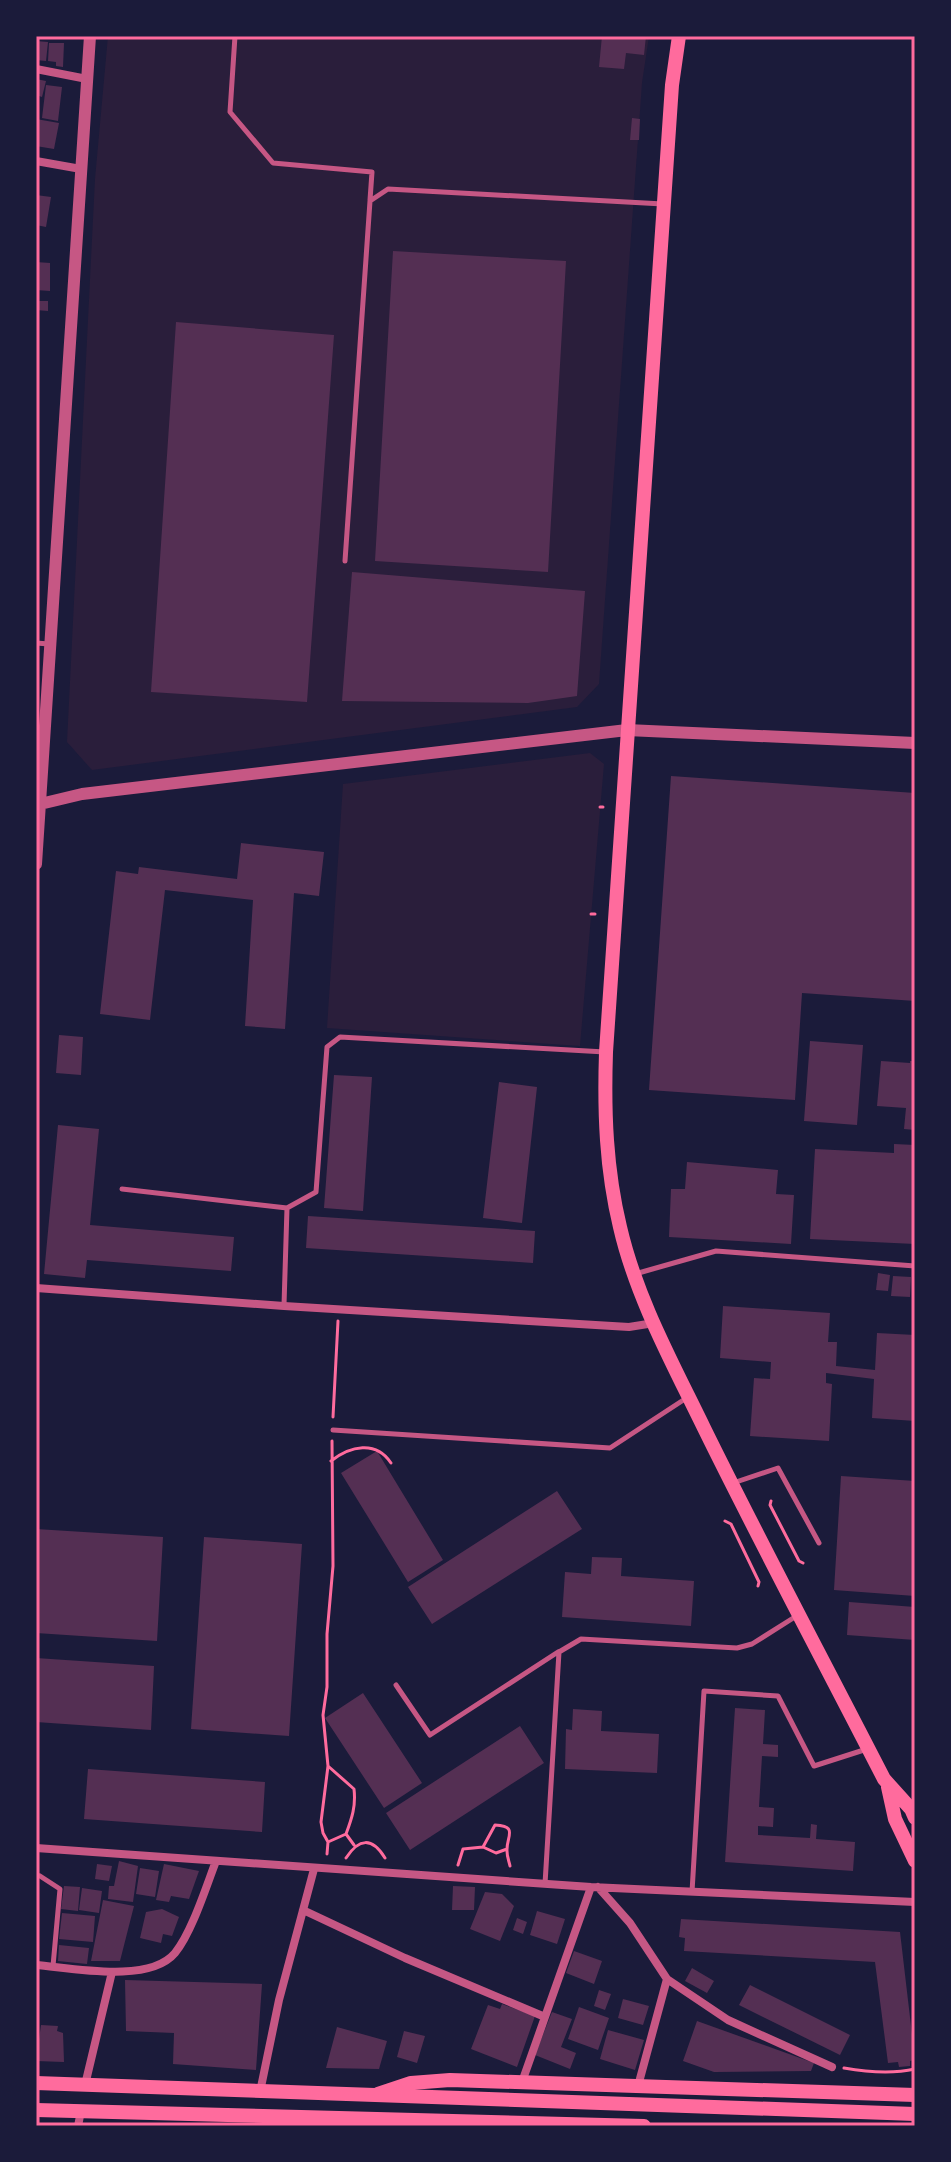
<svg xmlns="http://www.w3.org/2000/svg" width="951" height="2162" font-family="Barlow,sans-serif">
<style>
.green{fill:#2a1e3b}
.building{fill:#542f53}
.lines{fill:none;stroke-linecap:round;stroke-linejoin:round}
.path{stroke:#ff6b9d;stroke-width:3}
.service{stroke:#c65784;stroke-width:5}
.minor{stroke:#c65784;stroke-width:8}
.tertiary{stroke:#c65784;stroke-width:12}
.secondary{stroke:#ff6b9d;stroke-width:14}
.primary{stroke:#ff6b9d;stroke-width:14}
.neatline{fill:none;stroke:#ff6b9d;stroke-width:3}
</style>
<rect width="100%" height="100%" fill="#1b1b3a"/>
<!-- green -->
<path class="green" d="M108,36H649L642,83L599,684L577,707L92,770L67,742L95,179Z
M590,753L604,764L580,1046L327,1028L343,784Z"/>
<!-- building -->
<path class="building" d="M602,36H646L644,55L626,53L624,69L599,67Z
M36,41L48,42L46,61L36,60Z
M49,43H64L63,67L56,66V62L48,61Z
M36,79L46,81L42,97L36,95Z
M46,85L62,87L58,121L42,118Z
M632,118L640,119L639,140H630Z
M36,119L59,123L54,149L36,146Z
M36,195L51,197L46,227L36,225Z
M393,251L566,261L548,572L375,561Z
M36,262L50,263V291L36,290Z
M36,301H48V311L36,310Z
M176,322L334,335L307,702L151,692Z
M352,572L585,591L577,696L528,703L342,701Z
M671,776L915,793V1001L802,993L795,1100L649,1090Z
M241,843L324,852L319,896L294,893L285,1029L245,1026L253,900L165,890L150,1020L100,1014L116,871L138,874L139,867L237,879Z
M59,1035L83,1037L81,1075L56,1073Z
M810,1041L863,1045L857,1125L804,1121Z
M881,1061L910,1063V1061H915V1130L904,1129L906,1108L877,1106Z
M334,1075L372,1077L363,1211L324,1208Z
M499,1082L537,1087L522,1223L483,1218Z
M58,1125L99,1129L90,1225L234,1237L231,1271L87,1260L85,1278L44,1274Z
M894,1144L915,1145V1244L810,1239L815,1149L894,1153Z
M687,1162L778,1170L776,1194L794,1195L791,1244L669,1237L671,1189H685Z
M308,1216L535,1231L533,1263L306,1248Z
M878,1273L890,1275L888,1291L876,1290Z
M893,1276L911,1277L910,1297L891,1296Z
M723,1306L830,1313L828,1342H837L836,1366L875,1370L877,1333L915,1335V1421L872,1418L874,1379L826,1373V1383L832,1384L829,1441L750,1436L754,1378L770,1379L771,1362L720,1358Z
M377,1451L443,1560L408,1582L341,1473Z
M841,1476L915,1481V1596L834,1590Z
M557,1491L582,1529L432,1624L408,1587Z
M36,1529L163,1537L157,1641L36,1633Z
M204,1537L302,1544L289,1736L191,1729Z
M592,1557L622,1558L621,1576L694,1581L691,1626L562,1617L565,1572L591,1574Z
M849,1602L915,1607V1640L847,1635Z
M36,1658L154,1666L151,1730L36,1722Z
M363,1693L422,1783L384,1808L325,1718Z
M735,1708L765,1710L763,1744L778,1745V1757L762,1756L759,1807L774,1808L773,1827L758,1826V1835L810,1838L811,1824L817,1825L816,1839L855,1842L853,1871L725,1862Z
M573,1709L602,1711L601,1731L659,1734L657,1773L565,1769L566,1729L572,1730Z
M520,1726L544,1763L410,1850L386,1813Z
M88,1769L265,1782L262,1832L84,1819Z
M119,1861L138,1866L133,1902L108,1899L109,1886H114Z
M97,1864L112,1866L109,1881L95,1879Z
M164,1864L199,1871L189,1899L171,1896L169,1902L156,1900Z
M140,1868L159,1871L155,1897L136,1894Z
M64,1886L80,1887L78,1911L61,1909Z
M453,1886L475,1887L474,1910H452Z
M82,1888L102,1891L99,1913L79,1910Z
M485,1892L502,1894L514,1906L500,1941L470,1929Z
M103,1900L134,1906L120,1961H91Z
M162,1909L179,1917L172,1936L163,1934L161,1943L140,1938L146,1912Z
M537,1911L565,1919L557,1944L530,1935Z
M62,1913L95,1916L93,1942L59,1939Z
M517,1918L527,1922L523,1934L513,1930Z
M681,1919L900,1932L915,2060L910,2061V2066L899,2067L898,2062L888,2063L875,1962L684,1951L685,1938L679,1937Z
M59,1945L89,1948L87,1964L58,1961Z
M574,1951L602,1961L594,1984L566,1973Z
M692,1968L714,1981L707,1993L685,1981Z
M125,1980L262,1984L256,2070L173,2064L174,2033L126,2031Z
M750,1985L850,2035L840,2055L739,2005Z
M599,1990L611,1994L605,2010L594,2006Z
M623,1999L649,2006L643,2025L618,2018Z
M502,2004L535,2016L517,2067L471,2049L488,2005L500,2009Z
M579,2007L609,2018L598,2050L568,2039Z
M552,2012L572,2019L561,2047L576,2053L570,2069L535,2055Z
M697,2021L814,2063L811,2071L714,2072L683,2061Z
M41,2025L58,2026L57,2031L63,2033L64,2062L36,2061Z
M337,2027L387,2041L379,2069L326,2068Z
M608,2030L644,2040L635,2070L600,2059Z
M404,2031L425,2036L417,2063L397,2057Z"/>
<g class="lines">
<!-- path -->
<path class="path" d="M600,807H603
M591,914H595
M333,1417L338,1321
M331,1461C350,1446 376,1440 391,1463
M771,1501L770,1505L799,1561L803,1563
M725,1521L731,1524L759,1582L758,1586
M346,1834L354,1845
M328,1842L346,1834C352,1818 356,1806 354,1789L328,1766
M483,1847L496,1853L507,1849
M327,1854L328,1842L323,1833L321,1822L328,1766L323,1715L327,1687V1634L333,1566L332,1441
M346,1858C359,1838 372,1837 385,1858
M458,1865L463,1849L483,1847L495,1825C519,1826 506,1837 507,1851C507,1857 509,1861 510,1866
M844,2068C867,2072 892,2074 915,2069"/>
<!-- service -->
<path class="service" d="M235,36L230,112L273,163L372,172L370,200
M345,561L370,201L388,189L663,204
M36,643L49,644
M122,1189L287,1208L316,1192L327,1047L340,1037L605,1052
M635,1274L716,1251L915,1266
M284,1305L287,1208
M333,1430L610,1448L688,1397
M733,1483L778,1468L819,1543
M396,1685L430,1735L558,1652
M40,1876L60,1889L53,1966
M545,1884L559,1652L581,1639L737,1648L752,1644L798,1615
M692,1892L704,1691L778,1696L814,1766L867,1749"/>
<!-- minor -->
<path class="minor" d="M36,69L87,79
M36,161L81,169
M36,1288L284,1306L629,1327L654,1323
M36,1848L591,1887L915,1902
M598,1887L630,1923L667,1979L728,2020L832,2067
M303,1910L405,1958L545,2017
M36,1965C72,1968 149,1984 175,1953C192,1932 206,1887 216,1861
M522,2082L591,1887
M85,2085L112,1972
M638,2086L667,1979
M260,2092L279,2000L314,1869
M78,2126L81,2111"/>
<!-- tertiary -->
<path class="tertiary" d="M36,805L82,794L627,730L915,743
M36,864L90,36"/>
<!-- secondary -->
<path class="secondary" d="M679,36L672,85L606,1052C604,1112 606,1169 620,1227C636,1297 673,1364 704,1428C762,1546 824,1662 884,1779L911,1809L915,1818
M888,1787L895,1819L915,1861"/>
<!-- primary -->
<path class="primary" d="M36,2083L915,2114
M378,2094L411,2083L450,2080L915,2095
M36,2110L644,2126"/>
</g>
<!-- border -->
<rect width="951" height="2162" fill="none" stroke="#1b1b3a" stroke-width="76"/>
<rect x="38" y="38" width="875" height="2086" class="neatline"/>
</svg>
